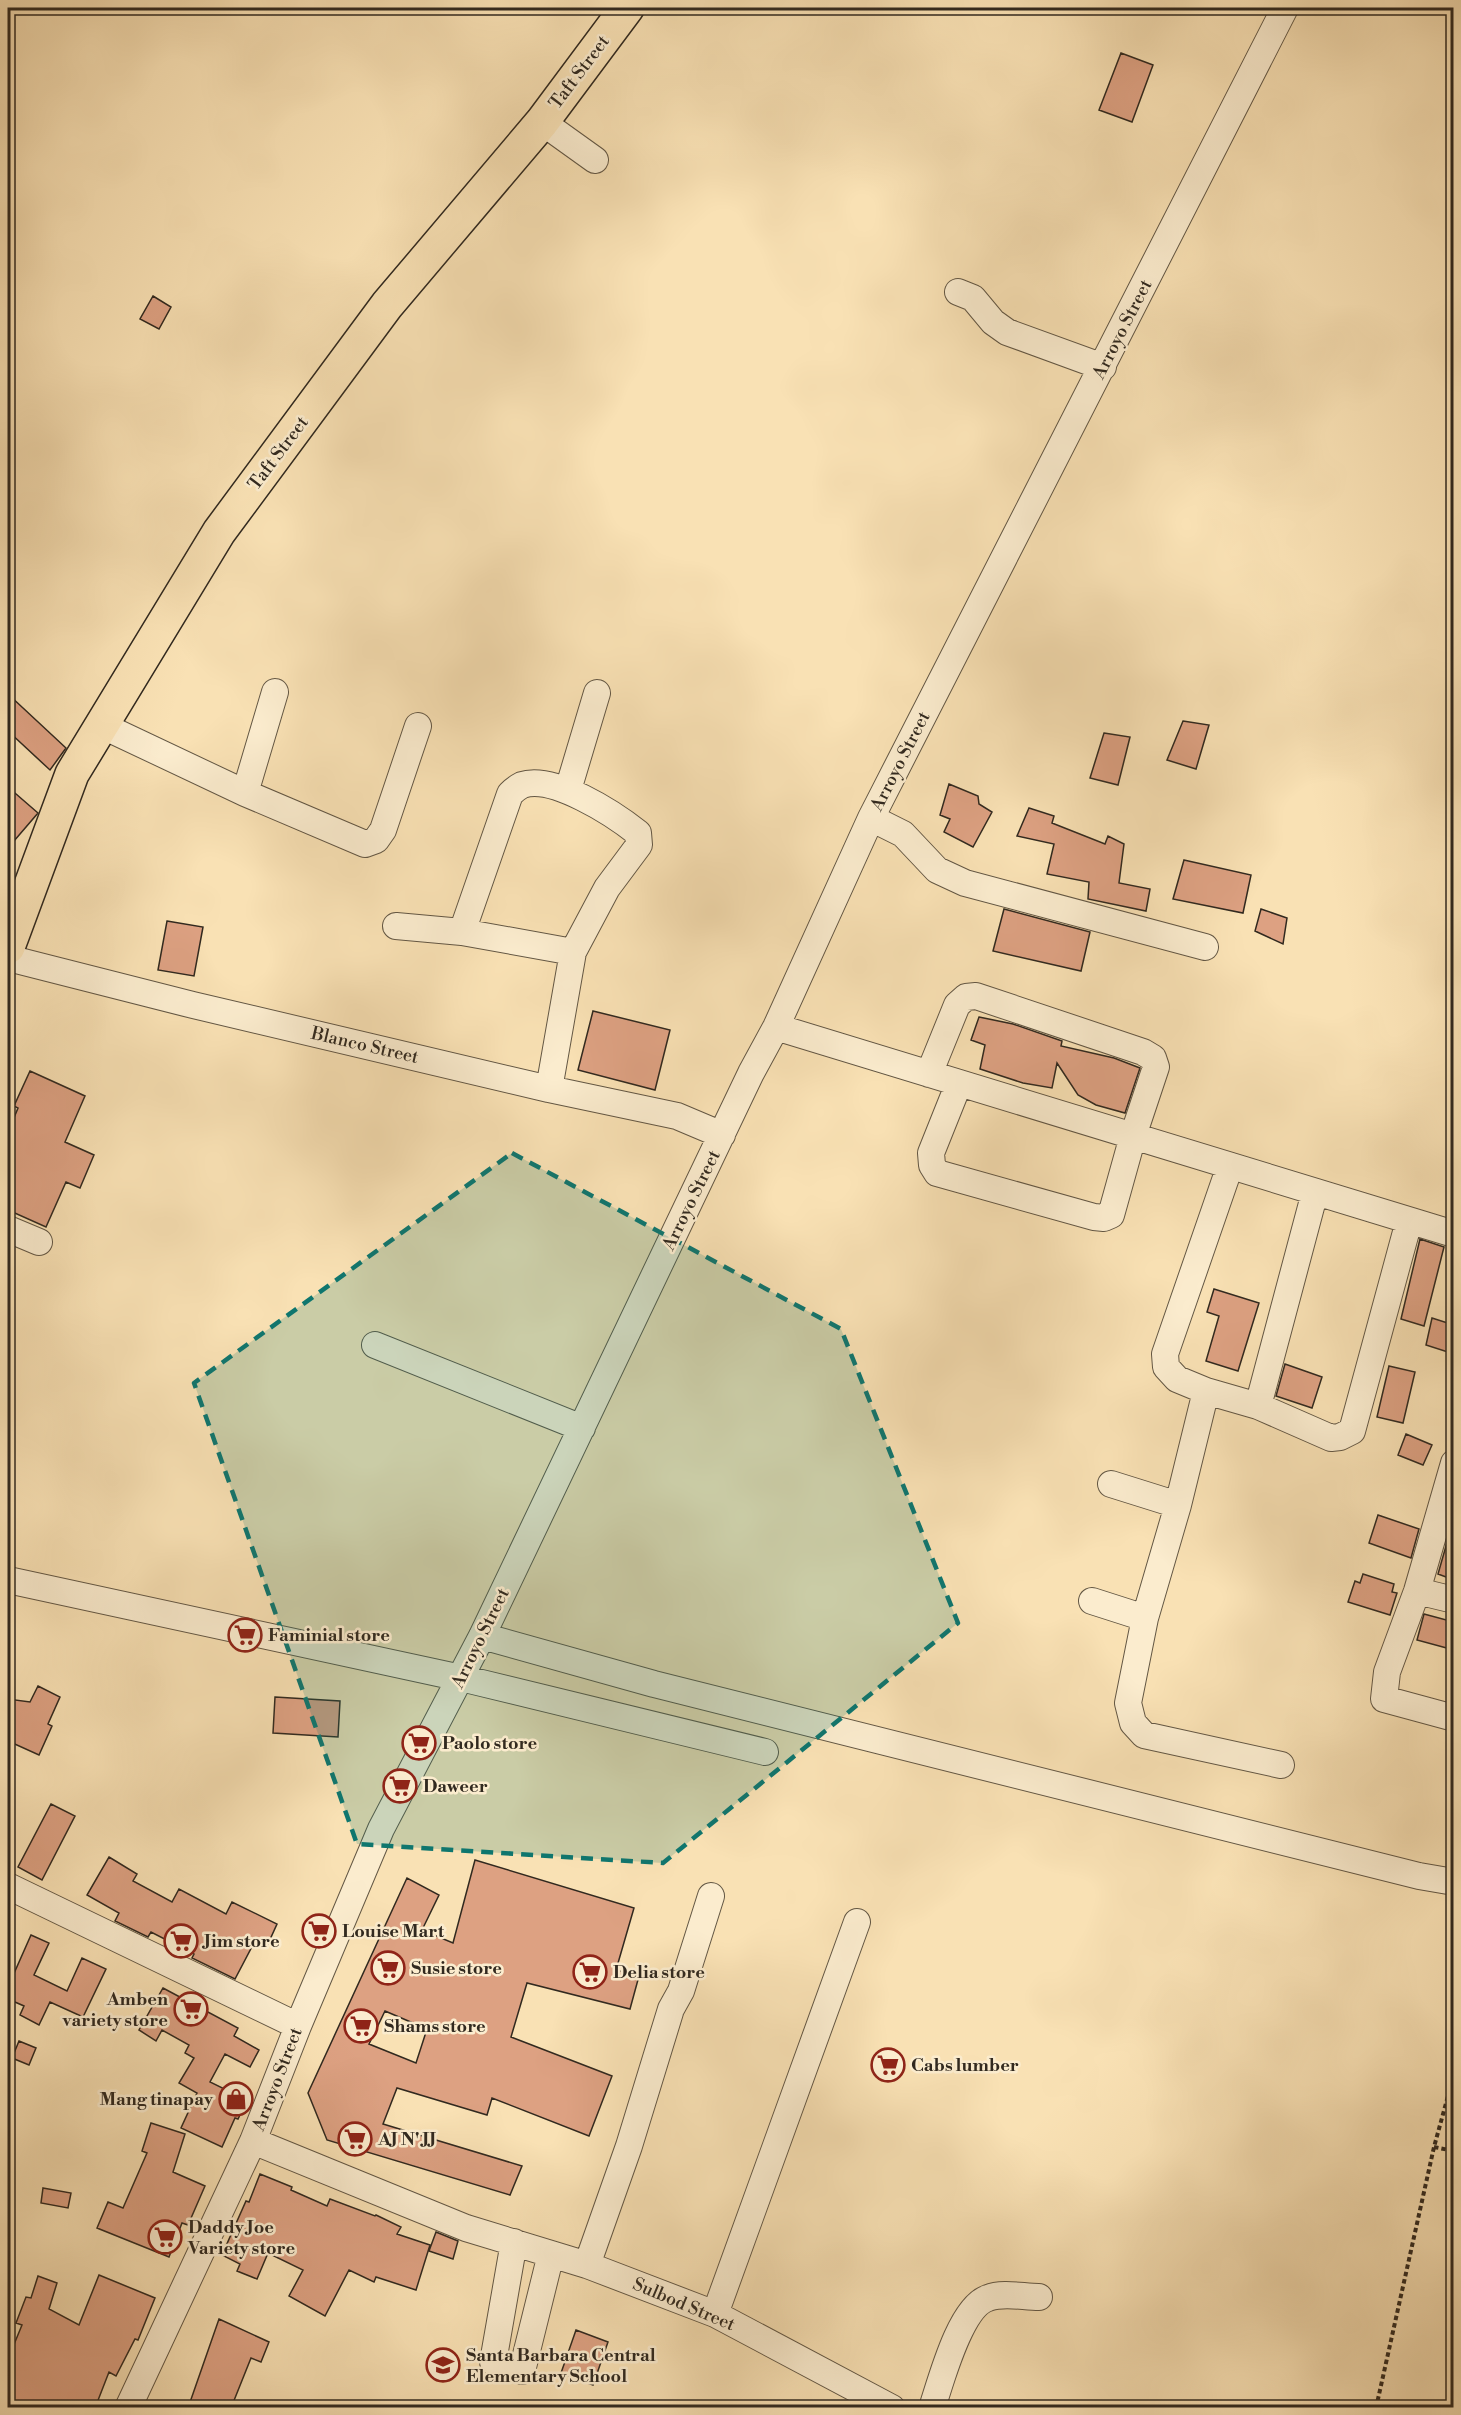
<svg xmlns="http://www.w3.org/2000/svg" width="1461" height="2415" font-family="'Libre Bodoni',serif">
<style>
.building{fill:#dda182;stroke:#31291f;stroke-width:1.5;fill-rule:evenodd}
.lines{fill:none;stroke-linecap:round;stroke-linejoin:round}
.minor-casing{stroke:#635744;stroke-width:28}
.major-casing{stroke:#31291f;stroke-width:36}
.path{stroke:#31291f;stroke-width:4;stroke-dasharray:4.5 3;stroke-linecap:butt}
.minor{stroke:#fbecce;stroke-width:26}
.major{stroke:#f9e1b4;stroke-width:33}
.marked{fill:#0f766e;fill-opacity:0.2;stroke:#0f766e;stroke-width:4.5;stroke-dasharray:12 8;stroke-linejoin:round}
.labels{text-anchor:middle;stroke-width:5;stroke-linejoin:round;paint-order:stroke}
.street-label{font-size:18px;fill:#31291f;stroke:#fbecce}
.poi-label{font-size:18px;font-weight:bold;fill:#31291f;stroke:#fbecce;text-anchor:start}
</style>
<rect width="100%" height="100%" fill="#f9e1b4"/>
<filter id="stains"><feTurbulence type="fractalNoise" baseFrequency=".00333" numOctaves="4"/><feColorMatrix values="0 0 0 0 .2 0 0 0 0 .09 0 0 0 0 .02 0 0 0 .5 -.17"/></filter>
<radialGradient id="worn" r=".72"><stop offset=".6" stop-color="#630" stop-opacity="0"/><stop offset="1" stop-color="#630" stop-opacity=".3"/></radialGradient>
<!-- building -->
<path class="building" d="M1121,53L1153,65L1132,122L1099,110Z
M153,296L171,307L159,329L140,319Z
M8,694L66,748L50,770L8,731Z
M1183,721L1209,725L1196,769L1167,760Z
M1104,733L1130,737L1118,785L1090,778Z
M949,784L978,796L979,804L992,812L973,847L944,832L950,819L940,815Z
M8,787L38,813L8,848Z
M1029,808L1054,816L1052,823L1105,844L1108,836L1124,844L1119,883L1150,889L1146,911L1088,899L1089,882L1047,874L1054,844L1017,836Z
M1184,860L1251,875L1243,913L1173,899Z
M1004,909L1090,932L1081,971L993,951Z
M1261,909L1287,918L1283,944L1255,931Z
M167,921L203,927L194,976L158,970Z
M593,1011L670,1030L655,1090L578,1070Z
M979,1017L1013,1024L1062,1041L1061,1046L1114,1058L1140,1068L1125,1113L1096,1105L1078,1095L1057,1063L1052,1088L1023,1083L980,1069L985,1045L971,1040Z
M30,1071L85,1096L65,1142L94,1155L80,1188L66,1182L46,1227L8,1210V1132L18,1108L14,1106Z
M1420,1239L1444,1247L1424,1326L1401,1319Z
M1214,1289L1259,1303L1238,1371L1206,1361L1219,1316L1207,1312Z
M1432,1318L1454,1325V1354L1426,1345Z
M1285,1364L1322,1377L1312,1408L1276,1396Z
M1389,1366L1415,1372L1403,1423L1377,1417Z
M1406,1434L1432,1445L1423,1465L1398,1455Z
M1378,1515L1419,1529L1411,1558L1369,1543Z
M1448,1539L1454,1541V1580L1438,1574Z
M1363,1574L1394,1584L1392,1592L1397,1593L1390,1615L1348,1602L1355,1581L1360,1583Z
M1424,1614L1454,1622V1650L1417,1640Z
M38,1686L60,1697L48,1724L52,1726L39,1755L8,1741V1699L30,1702Z
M275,1697L340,1701L338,1737L273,1733Z
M51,1804L75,1816L42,1880L18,1867Z
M109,1857L137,1874L133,1881L172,1902L179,1889L226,1914L232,1902L277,1924L267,1946L255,1941L235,1979L192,1958L194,1954L151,1932L148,1937L115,1921L119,1913L87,1895Z
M475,1860L634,1908L616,1970L639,1976L630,2009L527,1983L511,2037L612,2076L589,2136L492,2098L487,2115L397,2088L383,2124L522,2166L510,2195L327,2140L308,2093L407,1878L439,1895L422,1930L453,1943ZM385,2011L427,2029L416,2063L369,2044Z
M31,1935L49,1943L34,1975L67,1991L82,1958L106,1969L83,2017L50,2002L39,2025L20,2015L24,2006L8,1999V1987Z
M163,1988L238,2028L234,2036L259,2050L250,2067L225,2054L210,2082L247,2100L238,2119L235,2118L222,2147L181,2128L197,2093L179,2083L194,2058L185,2053L189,2045L162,2030L156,2041L139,2030Z
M19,2041L36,2048L29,2065L12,2058Z
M151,2123L185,2134L173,2172L205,2186L188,2225L182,2223L169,2257L97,2228L108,2202L123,2208L147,2153L142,2151Z
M260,2174L292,2187L291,2190L327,2206L330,2199L375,2216L376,2215L401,2227L397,2234L430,2245L416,2290L376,2277L374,2282L349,2270L325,2316L289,2296L303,2270L268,2253L257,2279L237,2271L240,2264L222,2255L246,2201L249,2202Z
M43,2188L71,2193L68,2208L41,2203Z
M436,2232L458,2241L453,2259L429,2251Z
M99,2275L155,2298L138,2340L135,2339L116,2376L109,2372L95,2408H8V2359L22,2325L16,2323L26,2297L31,2298L38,2276L57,2283L49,2309L79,2325Z
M219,2319L269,2342L261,2362L251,2358L231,2408H188Z
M576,2330L608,2342L593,2385L561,2373Z"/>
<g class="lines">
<defs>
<path id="minor" d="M542,122L595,160
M958,292L973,298L993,322L1007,332L1103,367
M101,725L245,793L365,844L376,840L383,830L418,726
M568,790L597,693
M245,793L275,692
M871,818L903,834L937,870L965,883L1205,947
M396,926L462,932L573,952
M462,932L510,794C513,791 518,787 522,785C553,774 614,814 638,833L639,845L607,888L573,952L549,1089
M8,958L193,1005L549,1089L677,1116L722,1135
M776,1027L1454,1234
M929,1074L957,1005L966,997L976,996L1143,1052L1153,1058L1156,1067L1133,1136L1111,1215L1104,1218L1094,1217L937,1173L932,1165L931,1153L959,1083
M1230,1166L1165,1354L1166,1367L1177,1379L1206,1391L1258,1406L1331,1438L1340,1437L1352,1431L1409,1221
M8,1229L39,1242
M375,1345L582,1428
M1206,1391L1178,1505L1145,1618L1128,1703L1133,1723L1144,1735L1281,1765
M1258,1406L1315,1192
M1454,1463L1417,1591L1387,1672L1384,1699L1454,1718
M1111,1484L1178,1505
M8,1580L461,1678L765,1752
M1417,1591L1454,1600
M1092,1601L1145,1618
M482,1636L654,1684L1419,1876L1454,1882
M8,1886L298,2026
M253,2141L466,2228L587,2265L715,2314L892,2408
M514,2242L493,2362L522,2371L551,2254
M587,2265L629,2146L671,2009L681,1991L711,1896
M715,2314L857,1922
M128,2408L253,2141L298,2026L381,1829L482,1636L751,1073L776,1027L871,818L1285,8
M932,2408C941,2381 960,2307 988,2298C1003,2292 1023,2297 1039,2297"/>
<path id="major" d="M8,947L72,774L219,532L387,305L542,122L627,8"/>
</defs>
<!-- minor casing -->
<use href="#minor" class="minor-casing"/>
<!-- major casing -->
<use href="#major" class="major-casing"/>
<!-- path -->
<path class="path" d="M1434,2147L1454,2151
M1376,2408L1434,2147L1454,2074"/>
<!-- minor -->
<use href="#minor" class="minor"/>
<!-- major -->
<use href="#major" class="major"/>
</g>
<!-- marked area -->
<path class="marked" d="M512,1153L841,1329L958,1623L663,1863L357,1844L194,1383Z"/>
<!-- icons -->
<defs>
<symbol id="supermarket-ring" viewBox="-11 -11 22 22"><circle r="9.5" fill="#fbecce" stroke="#8f2418" stroke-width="1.5"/><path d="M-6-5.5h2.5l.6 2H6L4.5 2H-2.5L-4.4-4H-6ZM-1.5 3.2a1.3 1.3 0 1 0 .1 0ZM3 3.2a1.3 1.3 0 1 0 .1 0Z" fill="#8f2418"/></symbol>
<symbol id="shop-ring" viewBox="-11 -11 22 22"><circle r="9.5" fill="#fbecce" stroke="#8f2418" stroke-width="1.5"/><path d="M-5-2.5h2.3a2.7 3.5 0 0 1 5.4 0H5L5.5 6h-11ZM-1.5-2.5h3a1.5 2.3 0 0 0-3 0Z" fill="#8f2418"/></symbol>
<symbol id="school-ring" viewBox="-11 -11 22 22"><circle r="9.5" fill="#fbecce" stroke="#8f2418" stroke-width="1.5"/><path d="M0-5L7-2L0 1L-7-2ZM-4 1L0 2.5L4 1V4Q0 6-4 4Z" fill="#8f2418"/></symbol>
</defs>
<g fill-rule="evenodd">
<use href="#supermarket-ring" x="226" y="1616" width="38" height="38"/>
<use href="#supermarket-ring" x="400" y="1724" width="38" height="38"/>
<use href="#supermarket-ring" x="381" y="1767" width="38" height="38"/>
<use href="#supermarket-ring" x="300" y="1912" width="38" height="38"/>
<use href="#supermarket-ring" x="162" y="1922" width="38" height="38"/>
<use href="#supermarket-ring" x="369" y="1949" width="38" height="38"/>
<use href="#supermarket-ring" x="571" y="1953" width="38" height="38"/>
<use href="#supermarket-ring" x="172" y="1990" width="38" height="38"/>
<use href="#supermarket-ring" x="342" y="2007" width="38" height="38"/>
<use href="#supermarket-ring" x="869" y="2046" width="38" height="38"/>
<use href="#shop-ring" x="217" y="2080" width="38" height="38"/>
<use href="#supermarket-ring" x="336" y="2120" width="38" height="38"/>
<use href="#supermarket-ring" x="146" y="2218" width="38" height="38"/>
<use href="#school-ring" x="424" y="2346" width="38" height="38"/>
</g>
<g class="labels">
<!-- street labels -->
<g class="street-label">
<text transform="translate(579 72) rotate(-53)" y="6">Taft Street</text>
<text transform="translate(1122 329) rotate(-63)" y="6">Arroyo Street</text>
<text transform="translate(278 453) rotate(-53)" y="6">Taft Street</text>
<text transform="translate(900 761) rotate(-63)" y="6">Arroyo Street</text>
<text transform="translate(365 1045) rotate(13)" y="6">Blanco Street</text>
<text transform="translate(691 1200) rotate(-64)" y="6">Arroyo Street</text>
<text transform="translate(480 1638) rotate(-64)" y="6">Arroyo Street</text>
<text transform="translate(277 2079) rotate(-69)" y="6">Arroyo Street</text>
<text transform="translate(684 2304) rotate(23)" y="6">Sulbod Street</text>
</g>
<!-- poi labels -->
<g class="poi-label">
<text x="268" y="1641">Faminial store</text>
<text x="442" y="1749">Paolo store</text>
<text x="423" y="1792">Daweer</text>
<text x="342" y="1937">Louise Mart</text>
<text x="204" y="1947">Jim store</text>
<text x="411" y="1974">Susie store</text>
<text x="613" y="1978">Delia store</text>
<text x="168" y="2005" text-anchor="end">Amben<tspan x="168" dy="21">variety store</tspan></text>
<text x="384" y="2032">Shams store</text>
<text x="911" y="2071">Cabs lumber</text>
<text x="213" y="2105" text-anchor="end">Mang tinapay</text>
<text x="378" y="2145">AJ N' JJ</text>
<text x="188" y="2233">Daddy Joe<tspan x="188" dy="21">Variety store</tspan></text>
<text x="466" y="2361">Santa Barbara Central<tspan x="466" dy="21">Elementary School</tspan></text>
</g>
</g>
<!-- margin -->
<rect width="1461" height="2415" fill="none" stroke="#f9e1b4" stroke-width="30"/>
<rect x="9" y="9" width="1443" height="2397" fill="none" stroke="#31291f" stroke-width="3"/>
<rect x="15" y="15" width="1431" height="2385" fill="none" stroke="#31291f" stroke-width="1.5"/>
<rect width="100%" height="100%" filter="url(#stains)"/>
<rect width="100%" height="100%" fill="url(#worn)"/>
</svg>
